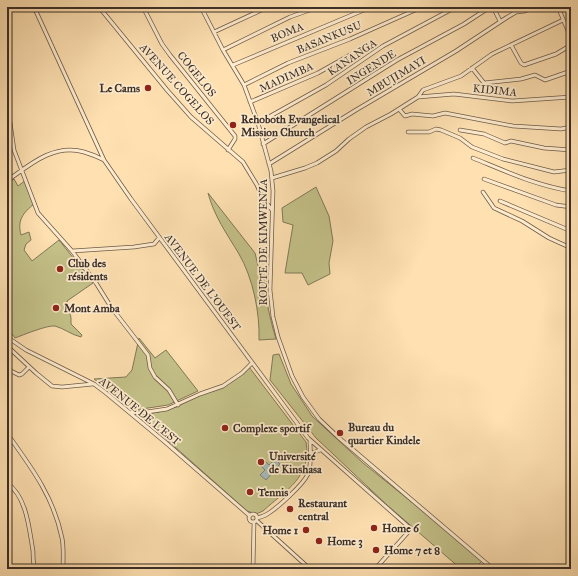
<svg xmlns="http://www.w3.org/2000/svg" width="578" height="576" font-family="'IM FELL Great Primer',serif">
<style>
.green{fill:#c4c189;stroke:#807859}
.water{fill:#a6bab8;stroke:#7b827f}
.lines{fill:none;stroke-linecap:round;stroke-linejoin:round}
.minor-casing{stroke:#6c5b4b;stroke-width:4.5}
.minor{stroke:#feebcc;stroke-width:3}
.poi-dot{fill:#8f2418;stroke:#feebcc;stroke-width:1.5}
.labels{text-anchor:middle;stroke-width:3.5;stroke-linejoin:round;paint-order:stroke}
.street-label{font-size:11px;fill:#3b2f29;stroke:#feebcc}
.poi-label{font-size:11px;font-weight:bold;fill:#3b2f29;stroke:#feebcc;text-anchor:start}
</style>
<rect width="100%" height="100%" fill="#fee0b1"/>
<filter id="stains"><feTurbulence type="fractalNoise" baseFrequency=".005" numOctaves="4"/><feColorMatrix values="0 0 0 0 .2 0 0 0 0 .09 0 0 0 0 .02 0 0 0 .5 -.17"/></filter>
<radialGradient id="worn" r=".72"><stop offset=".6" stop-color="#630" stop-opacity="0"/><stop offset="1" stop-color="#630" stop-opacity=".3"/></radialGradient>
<!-- green -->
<path class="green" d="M14,179L18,186L26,180L34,204C23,213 17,220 21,235L29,232L31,240L26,244L24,250L32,261L59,240L93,283L67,301L71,318V324L82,335L81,337C72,335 63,328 55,326C47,325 23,335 15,338L7,327V184Z
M316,187L329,216L330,222L333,241L329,263L330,274L308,285L302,273H285L293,225L283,222L282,208Z
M208,193L255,253L260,274L267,276C264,298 270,318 276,339L259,340C260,313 253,278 239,254C227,234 214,216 208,193Z
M139,338L155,358L166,350L198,391L168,405L135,410L94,379L126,377L132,370Z
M279,354L291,384L312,416L363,463L438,523L482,561L474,569H461L387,505L316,438L270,380L273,355Z
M249,367L306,442C312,477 286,490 263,511L256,514L247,511L139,415L159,412L176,407L200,395L222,388Z"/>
<!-- water -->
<path class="water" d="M275,459L280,464L266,480L260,475L265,470L260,465L264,460L269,465Z"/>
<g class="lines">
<defs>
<path id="minor" d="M34,7L104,160L131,199L308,438L411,529L375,569
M99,7L167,90L191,117L243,162L257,185L263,199L272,210
M143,7L162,44L170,55L235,136V139L228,150
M201,7L223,50L244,85L258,123L271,171L273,191L270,290L273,317L278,337L292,376L303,397L319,419L338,437L493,569
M493,7L500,21
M558,7L571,38
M203,11L214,7
M214,32L268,7
M511,45L521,63L524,65L556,54L571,45
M223,50L290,17L318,7
M233,65L371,7
M472,68L484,83L521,79L535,75L545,80L571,71
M244,85L288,63L350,39L422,7
M418,97L454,94L512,101L571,97
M7,102L14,150L38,213L72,251L96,283L111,307L148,355L150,368L155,377L169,390L178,405
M250,102L318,73L350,55
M399,109L405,116L412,114L433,116L445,113L513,126L561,129L571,127
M258,123L326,85L383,46L456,7
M460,130L484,134L505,143L511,141L544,148L571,150
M408,132H429L436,129L441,130L460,138L472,147L503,159L554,172L571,170
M263,144L397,60L464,24L490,7
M473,158C505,171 537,186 571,191
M269,164L356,110L456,51L506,18L516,12L525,11L534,7
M272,178L305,168L317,163L336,151L349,139L366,127L391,114L418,97L423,90L461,76L492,54L563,20
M484,179L556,205L571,207
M7,181C29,165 54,143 84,152C91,154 98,157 104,160
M483,192L494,208L522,221L549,238L571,248
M500,201L571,231
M72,251L134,247L154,244L159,238
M7,337L26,350L94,384L106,393L165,442L250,516
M7,346L36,373L52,386L62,387L93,384
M7,369L19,375L22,374L29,367
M132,412L140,413L167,409L200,394L223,386L242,373L252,363
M7,435L11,439C34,471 54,499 62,538C64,548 63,559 63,569
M310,454L320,450
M7,483C27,497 29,528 33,551C33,557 33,564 35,569
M249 518a4 4 0 1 1 8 0a4 4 0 1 1-8 0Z
M257,518C261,517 265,516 269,513C278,507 303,485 308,474C312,465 310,450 310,440
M257,521L310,569
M253,569L254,522"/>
</defs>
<!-- minor casing -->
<use href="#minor" class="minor-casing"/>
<!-- minor -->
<use href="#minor" class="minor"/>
</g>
<!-- markers -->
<g class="poi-dot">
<circle cx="148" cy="88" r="4"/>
<circle cx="233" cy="125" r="4"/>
<circle cx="60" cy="269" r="4"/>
<circle cx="56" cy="308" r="4"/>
<circle cx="225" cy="428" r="4"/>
<circle cx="340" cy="433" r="4"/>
<circle cx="261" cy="462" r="4"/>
<circle cx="250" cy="492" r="4"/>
<circle cx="290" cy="509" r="4"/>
<circle cx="374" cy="528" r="4"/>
<circle cx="306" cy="530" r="4"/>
<circle cx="319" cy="541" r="4"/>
<circle cx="376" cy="550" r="4"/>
</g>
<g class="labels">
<!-- street labels -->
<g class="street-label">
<text transform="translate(287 32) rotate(-23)" y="4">BOMA</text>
<text transform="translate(329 37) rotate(-22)" y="4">BASANKUSU</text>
<text transform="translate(352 57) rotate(-34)" y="4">KANANGA</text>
<text transform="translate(371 67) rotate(-32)" y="4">INGENDE</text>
<text transform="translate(197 74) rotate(51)" y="4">COGELOS</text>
<text transform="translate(396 76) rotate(-31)" y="4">MBUJIMAYI</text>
<text transform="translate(286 77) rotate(-24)" y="4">MADIMBA</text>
<text transform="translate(177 84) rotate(48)" y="4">AVENUE COGELOS</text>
<text transform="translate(495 90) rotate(6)" y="4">KIDIMA</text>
<text transform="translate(263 242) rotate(-90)" y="4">ROUTE DE KIMWENZA</text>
<text transform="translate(203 282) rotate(53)" y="4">AVENUE DE L'OUEST</text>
<text transform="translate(140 411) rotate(39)" y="4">AVENUE DE L'EST</text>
</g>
<!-- poi labels -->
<g class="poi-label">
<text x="140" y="92" text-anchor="end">Le Cams</text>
<text x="241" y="123">Rehoboth Evangelical<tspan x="241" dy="13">Mission Church</tspan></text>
<text x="68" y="267">Club des<tspan x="68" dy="13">résidents</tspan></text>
<text x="64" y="312">Mont Amba</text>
<text x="348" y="431">Bureau du<tspan x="348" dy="13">quartier Kindele</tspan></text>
<text x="233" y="432">Complexe sportif</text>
<text x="269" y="460">Université<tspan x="269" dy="13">de Kinshasa</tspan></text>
<text x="258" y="496">Tennis</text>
<text x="298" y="507">Restaurant<tspan x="298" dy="13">central</tspan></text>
<text x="382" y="532">Home 6</text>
<text x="298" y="534" text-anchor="end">Home 1</text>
<text x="327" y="545">Home 3</text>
<text x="384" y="554">Home 7 et 8</text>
</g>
</g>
<!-- margin -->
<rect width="578" height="576" fill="none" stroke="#fee0b1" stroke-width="24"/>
<rect x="8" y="8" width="562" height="560" fill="none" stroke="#3b2f29" stroke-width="2"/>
<rect x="12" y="12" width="554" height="552" fill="none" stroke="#3b2f29"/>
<rect width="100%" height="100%" filter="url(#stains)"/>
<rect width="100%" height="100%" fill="url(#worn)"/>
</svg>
